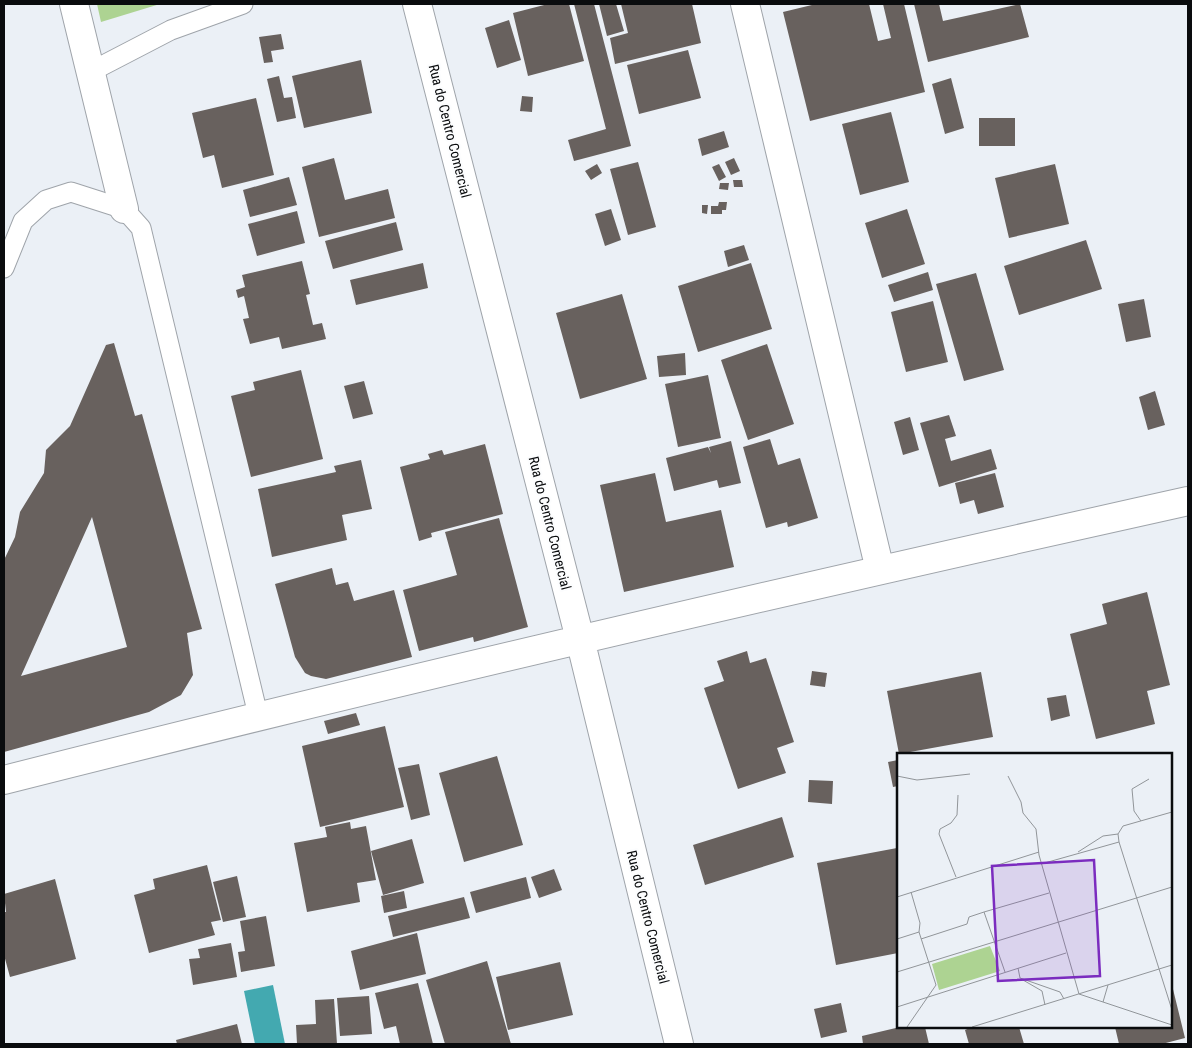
<svg xmlns="http://www.w3.org/2000/svg" width="1192" height="1048" font-family="'Roboto Condensed',sans-serif">
<style>
.green{fill:#add392}
.water{fill:#43a9b0}
.building{fill:#68615e;fill-rule:evenodd}
.lines{fill:none;stroke-linecap:round;stroke-linejoin:round}
.service-casing{stroke:#9fa4aa;stroke-width:21}
.minor-casing{stroke:#9fa4aa;stroke-width:30}
.service{stroke:#fff;stroke-width:19}
.minor{stroke:#fff;stroke-width:28}
.labels{text-anchor:middle;stroke-width:4.5;stroke-linejoin:round;paint-order:stroke}
.street-label{font-size:14px;fill:#0a0c0e;stroke:#fcfdfe}
.inset-road{fill:none;stroke:#919599;stroke-width:1}
.view{fill:#7b2cbf;fill-opacity:0.15;stroke:#7b2cbf;stroke-width:2.5}
.inset-edge{fill:none;stroke:#0a0c0e;stroke-width:2.5}
</style>
<rect width="100%" height="100%" fill="#ebf0f6"/>
<!-- green -->
<path class="green" d="M97,4H160L101,22Z"/>
<!-- water -->
<path class="water" d="M273,985L285,1044H255L244,991Z"/>
<!-- building -->
<path class="building" d="M548,4H569L584,61L528,76L513,13Z
M574,4H594L631,146L574,161L568,140L606,129Z
M599,4H616L624,31L607,36Z
M621,4H692L701,43L615,64L610,38L628,33Z
M816,4H869L878,41L891,38L883,4H904L925,92L810,121L783,12Z
M914,4H939L943,21L1020,4L1029,37L928,62Z
M509,20L521,60L497,68L485,28Z
M281,34L284,49L271,51L273,62L264,63L259,37Z
M688,50L701,98L639,114L627,65Z
M361,60L372,113L304,128L292,76Z
M279,76L284,98L292,97L296,118L277,122L267,79Z
M951,78L964,128L945,134L932,84Z
M522,96L533,97L532,112L520,111Z
M256,98L274,175L222,188L214,155L203,158L192,113Z
M891,112L909,182L860,195L842,124Z
M979,118H1015V146H979Z
M724,131L729,147L702,156L698,139Z
M334,158L345,200L388,189L395,218L319,237L302,167Z
M734,158L740,171L731,175L725,162Z
M638,162L656,227L628,235L610,169Z
M597,164L602,173L591,180L585,171Z
M719,164L726,177L719,181L712,167Z
M1055,164L1069,224L1009,238L995,178Z
M289,177L297,205L250,217L243,190Z
M733,180H742L743,187H734Z
M720,183H729L728,190L719,189Z
M719,202H727L726,210H722V214H711V206H718Z
M702,205H708L707,214L702,213Z
M611,209L621,240L605,246L595,214Z
M907,209L925,264L882,278L865,223Z
M297,211L305,243L257,256L248,224Z
M396,222L403,250L333,269L325,241Z
M1086,240L1102,289L1019,315L1004,266Z
M744,245L749,260L728,267L724,251Z
M302,261L310,294L306,295L313,325L322,323L326,339L282,349L279,337L250,344L243,319L249,318L244,296L238,298L236,290L245,287L242,275Z
M423,263L428,288L356,305L350,280Z
M751,263L772,329L698,352L678,286Z
M928,272L933,290L894,302L888,285Z
M976,273L1004,370L964,381L936,284Z
M622,294L647,379L580,399L556,313Z
M1144,299L1151,337L1126,342L1118,304Z
M933,301L948,362L906,372L891,312Z
M114,343L135,416L142,414L202,629L187,633L193,675L181,695L149,712L4,752V560L15,537L20,512L44,473L46,450L70,426L106,345ZM92,517L127,647L21,676Z
M767,344L794,424L748,440L721,360Z
M685,353L686,375L659,377L657,356Z
M301,370L323,459L251,477L231,396L255,390L253,382Z
M708,375L721,438L678,447L665,384Z
M364,381L373,414L353,419L344,386Z
M1155,391L1165,425L1148,430L1139,397Z
M949,415L956,436L945,439L951,461L991,449L997,469L939,487L920,423Z
M910,417L919,450L903,455L894,422Z
M770,439L778,465L800,458L818,518L788,527L787,522L766,528L743,447Z
M731,441L741,483L719,488L717,480L674,491L666,458L708,447L711,453L709,447Z
M485,444L503,514L431,533L432,537L419,541L400,467L430,459L428,454L442,450L444,455Z
M361,460L372,509L342,515L347,540L272,557L258,489L336,472L334,466Z
M655,473L666,522L721,510L734,567L624,592L600,485Z
M995,473L1004,507L978,514L974,500L960,504L955,483Z
M499,518L528,627L474,642L473,637L419,651L403,590L457,575L445,532Z
M332,568L336,585L348,582L354,601L394,590L412,657L326,679L311,676L305,673L295,657L275,584Z
M1147,592L1170,685L1147,691L1155,724L1096,739L1070,634L1107,624L1102,604Z
M747,651L750,663L766,658L794,742L777,748L786,773L738,789L704,688L724,681L717,661Z
M812,671L827,673L825,687L810,685Z
M981,672L993,737L899,754L887,691Z
M1066,695L1070,716L1051,721L1047,698Z
M356,713L360,725L328,734L324,721Z
M385,726L404,807L320,827L302,746Z
M497,756L523,845L464,862L439,773Z
M898,760V786L893,787L888,762Z
M419,764L430,815L411,820L398,768Z
M809,780L833,781L832,804L808,802Z
M782,817L794,857L705,885L693,845Z
M350,822L351,829L366,826L376,880L357,883L360,902L307,912L294,843L327,837L325,827Z
M412,839L424,883L383,895L371,851Z
M897,848L898,953L836,965L817,863Z
M207,865L221,920L211,922L215,935L149,953L134,895L155,889L153,879Z
M554,869L562,890L539,898L531,877Z
M237,876L246,917L223,922L213,882Z
M526,877L531,898L476,913L470,892Z
M55,879L76,959L10,977L4,955V912H6L4,894Z
M404,891L407,908L384,913L381,896Z
M464,897L470,918L393,937L388,916Z
M266,916L275,966L241,972L238,952L245,951L240,921Z
M417,933L426,974L360,990L351,951Z
M231,943L237,977L193,985L189,959L200,958L198,949Z
M487,961L511,1044H445L426,980Z
M560,962L573,1015L508,1030L496,977Z
M1171,981L1185,1038L1162,1044H1119L1115,1027H1171Z
M418,983L433,1044H400L396,1026L384,1029L375,993Z
M369,996L372,1034L340,1036L337,998Z
M334,999L337,1044H297L296,1025L316,1024L315,1000Z
M841,1003L847,1032L821,1038L814,1009Z
M237,1024L242,1044H177L176,1040Z
M900,1027H925L929,1044H863L862,1036Z
M972,1027H1019L1024,1044H969L965,1030Z"/>
<g class="lines">
<defs>
<path id="service" d="M92,71L171,30L243,4
M4,268L23,221L46,200L71,192L124,209L141,228L258,715"/>
<path id="minor" d="M74,4L124,209
M417,4L580,639L679,1044
M745,4L880,570
M4,780C397,680 792,589 1188,501"/>
</defs>
<!-- service casing -->
<use href="#service" class="service-casing"/>
<!-- minor casing -->
<use href="#minor" class="minor-casing"/>
<!-- service -->
<use href="#service" class="service"/>
<!-- minor -->
<use href="#minor" class="minor"/>
</g>
<g class="labels">
<!-- street labels -->
<g class="street-label">
<text transform="translate(450 131) rotate(76)" y="5">Rua do Centro Comercial</text>
<text transform="translate(550 523) rotate(76)" y="5">Rua do Centro Comercial</text>
<text transform="translate(648 917) rotate(76)" y="5">Rua do Centro Comercial</text>
</g>
</g>
<!-- overview -->
<g transform="translate(897 753)">
<rect width="275" height="275" fill="#ebf0f6"/>
<path d="M93,193L103,218L42,237L35,211Z" fill="#add392"/>
<path class="inset-road" d="M0,23L20,27L73,21M111,23L124,49L126,60L139,76L142,102L182,241L275,272M244,68L237,58L235,36L252,26M222,89L221,81L226,73L275,59M181,99L206,83L221,81M144,111L222,89L275,257M59,124L42,81L43,76L54,70L60,62L61,42M0,144L142,99M0,186L22,179M24,186L70,171L72,164L87,159M121,215L123,225L163,239L167,246M0,219L275,134M108,219L87,159L152,140M126,227L145,238L148,252M206,249L211,232M0,254L169,200M10,274L39,232L22,179L23,170L14,139M75,274L275,212"/>
<path class="view" d="M197,107L203,223L101,228L95,113Z"/>
<rect width="275" height="275" class="inset-edge"/>
</g>
<!-- border -->
<rect width="1192" height="1048" fill="none" stroke="#0a0c0e" stroke-width="10"/>
</svg>
